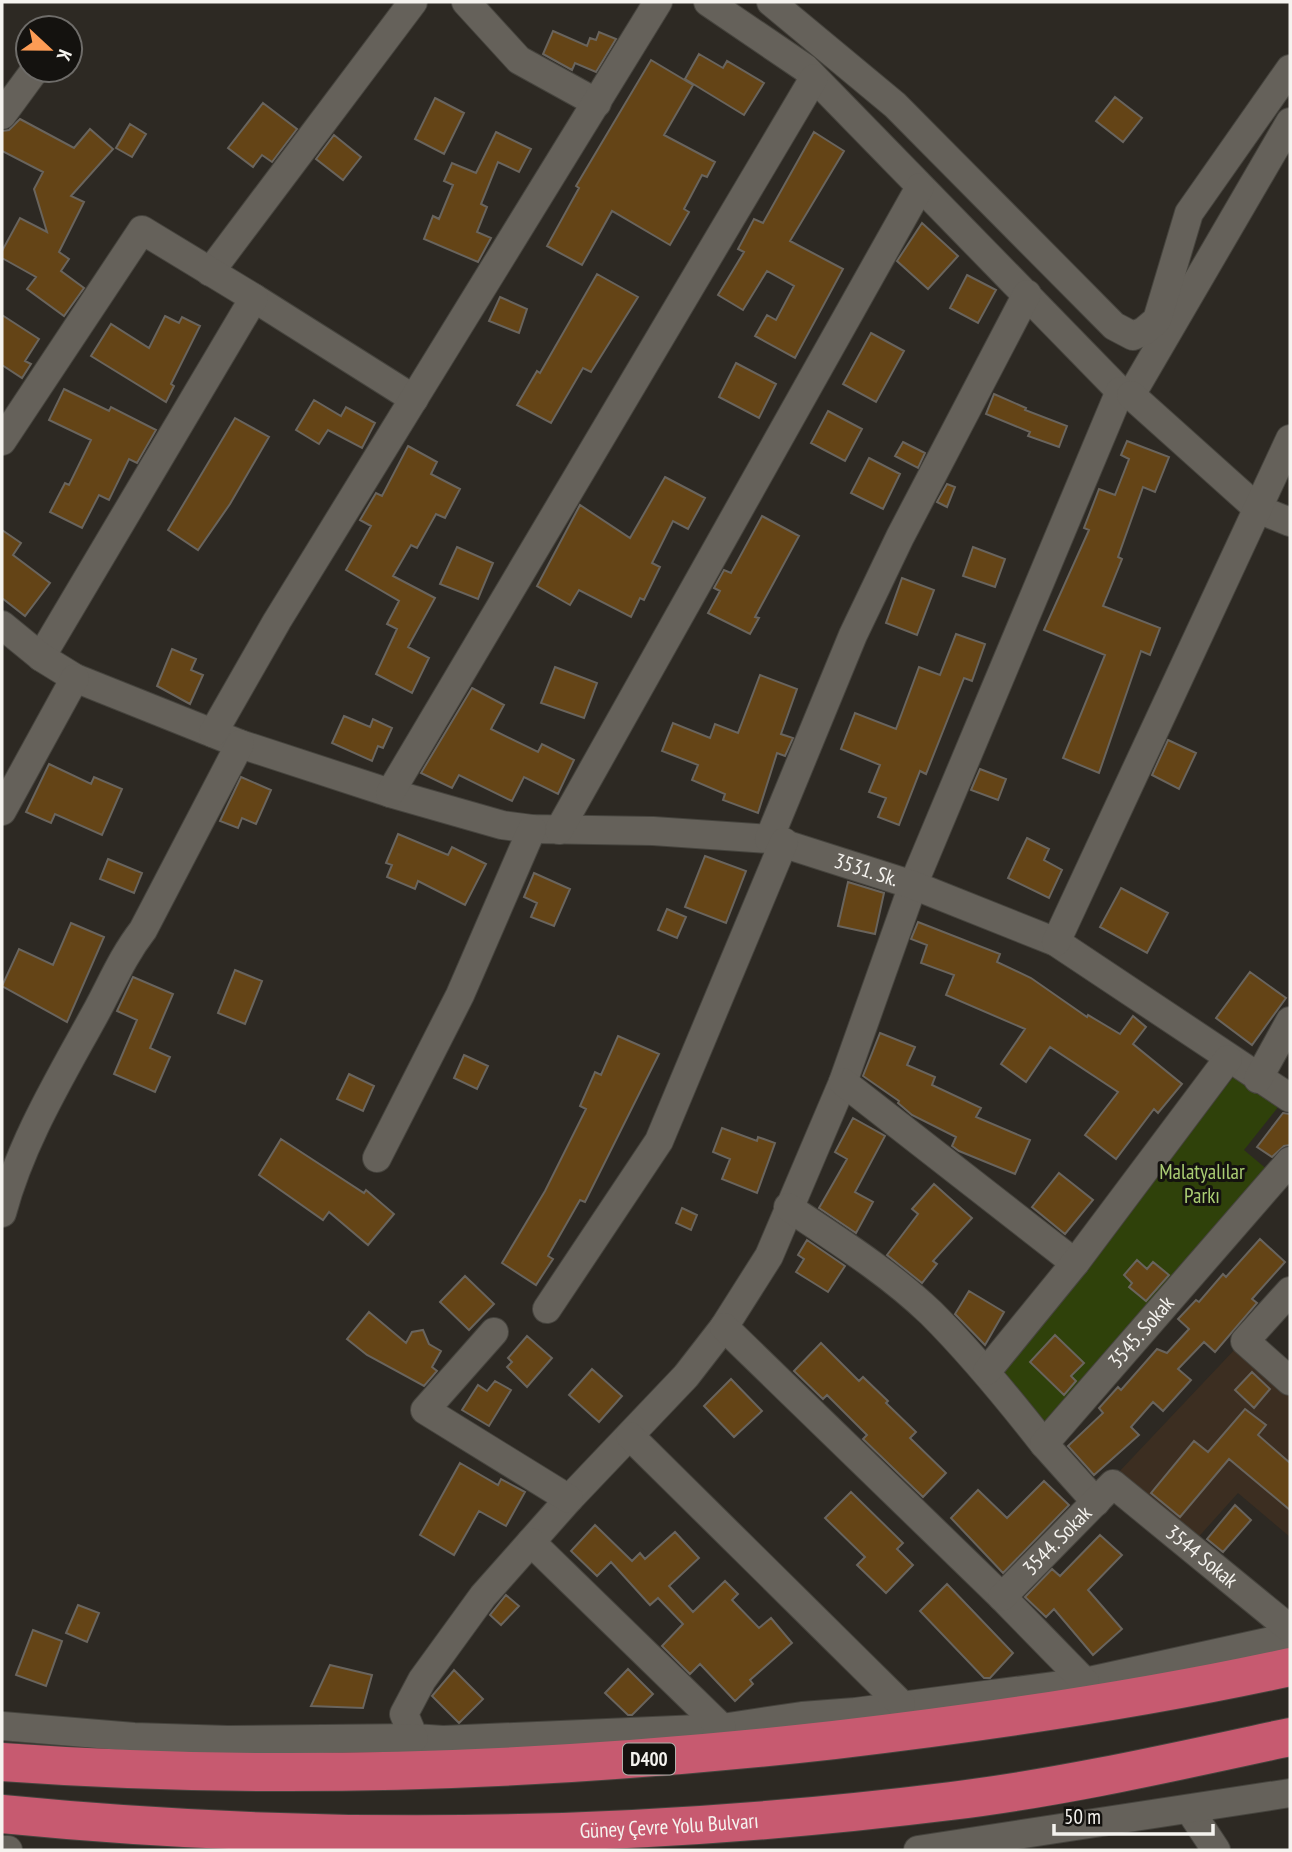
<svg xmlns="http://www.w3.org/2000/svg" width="1292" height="1852" font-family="'PT Sans Narrow',sans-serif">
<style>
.commercial{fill:#3c2e21}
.green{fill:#2f410a}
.building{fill:#644416;stroke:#69645d;stroke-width:2}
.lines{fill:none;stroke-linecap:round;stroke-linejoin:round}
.minor-casing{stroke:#46443e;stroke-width:30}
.highway-casing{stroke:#46443e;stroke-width:40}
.minor{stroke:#65615a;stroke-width:28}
.highway{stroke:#c75a70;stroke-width:38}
.labels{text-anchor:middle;stroke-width:6;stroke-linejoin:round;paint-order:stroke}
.shield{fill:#14120f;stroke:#b2b0ac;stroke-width:2}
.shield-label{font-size:19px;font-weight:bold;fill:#f5f3ef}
.street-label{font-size:21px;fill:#f5f3ef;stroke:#14120f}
.park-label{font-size:21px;fill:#aacd73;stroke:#14120f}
</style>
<rect width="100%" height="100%" fill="#2d2923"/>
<!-- commercial -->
<path class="commercial" d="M1238,1346L1290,1394V1537L1238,1493L1194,1542L1118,1473Z"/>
<!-- green -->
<path class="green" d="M1235,1075L1279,1106L1244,1150L1269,1171L1051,1430L1000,1370Z"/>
<!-- building -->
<path class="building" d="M553,31L587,46L590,38L596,40L599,32L616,39L596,72L575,63L572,70L543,54Z
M699,54L723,68L727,61L764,83L744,115L685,79Z
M651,60L693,85L664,135L715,162L707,177L702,175L684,209L689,212L670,245L612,211L582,265L547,246L579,188L576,186Z
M1115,97L1142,118L1123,142L1096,121Z
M435,98L464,113L444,154L415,139Z
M263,103L297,129L272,162L262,155L253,167L228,148Z
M20,119L74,148L90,129L113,149L71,196L84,202L59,252L69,259L61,271L84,288L64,316L27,289L36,277L2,258V251L20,218L47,232L34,189L43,172L2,151V131L9,130Z
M130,124L146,134L132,157L116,148Z
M496,132L531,149L519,172L498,162L481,204L487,207L477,232L491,238L478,262L424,239L433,216L439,219L453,185L444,181L452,163L476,173Z
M814,132L844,151L790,241L843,269L795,358L755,336L767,315L776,320L794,286L767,271L743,310L718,295L744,252L738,249L754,219L763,223Z
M334,135L361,157L343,180L316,159Z
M922,223L958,256L928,289L897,261Z
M597,274L638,297L591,372L583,368L551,423L517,405L537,371L540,373Z
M967,275L996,290L978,323L950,308Z
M500,297L527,309L519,333L489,321Z
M2,315L39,339L25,361L31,364L22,378L2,365Z
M165,316L179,323L182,317L200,326L171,384L174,386L166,402L91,356L111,324L149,348Z
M871,333L904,351L876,402L843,384Z
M736,363L776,384L759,418L719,397Z
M64,389L109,411L111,407L156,430L137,463L129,459L109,500L99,495L82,528L50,512L65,483L69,485L91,440L49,420Z
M994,394L1026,408L1025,410L1067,426L1059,447L1028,436L1030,432L986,414Z
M314,400L341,416L346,407L375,423L362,448L328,430L319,444L296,430Z
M828,411L862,429L845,461L811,443Z
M235,418L269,437L230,504L198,550L168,530Z
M1127,441L1169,457L1155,492L1143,487L1118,557L1122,559L1103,606L1160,628L1150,655L1141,651L1099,773L1063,758L1105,655L1044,630L1089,530L1084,528L1099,489L1115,495L1129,459L1121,455Z
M903,442L925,453L918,468L895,456Z
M408,446L437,462L431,474L460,489L445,518L436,514L417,548L411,545L393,576L435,598L408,647L429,658L412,693L376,674L397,629L387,624L399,601L346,570L371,526L360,520L376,493L382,496Z
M869,458L900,474L883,509L851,493Z
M665,477L705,498L688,529L673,521L652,563L660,567L644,600L640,598L631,617L579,590L570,605L537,586L580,505L630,538Z
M947,484L955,487L947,507L937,502Z
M762,516L799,536L755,617L759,618L750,634L708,613L720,591L714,588L724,570L731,573Z
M2,530L21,543L13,555L50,583L25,616L2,598Z
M457,547L493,563L478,599L440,584Z
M973,547L1005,559L995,587L963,576Z
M902,578L934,590L917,635L886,623Z
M956,634L985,644L972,681L964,678L926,774L920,771L899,825L878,817L886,798L869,792L880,765L841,749L855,713L896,729L919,667L940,675Z
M172,649L196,659L191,670L203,675L190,704L157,686Z
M555,667L597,683L584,718L541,703Z
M760,675L797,689L781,734L793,738L785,756L777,753L758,813L723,800L725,794L692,780L698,765L662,751L673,723L710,738L715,724L738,733Z
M472,688L504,705L491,729L538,752L542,744L574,760L558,794L524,777L512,801L459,775L452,788L421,773Z
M344,716L370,727L373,719L392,728L383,748L378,746L372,761L332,743Z
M1168,740L1196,753L1179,789L1152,775Z
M49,764L91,784L94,777L122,789L102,835L55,814L51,823L26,812Z
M980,769L1006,779L998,800L971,790Z
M241,777L271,790L256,824L242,818L238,828L220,821Z
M398,834L448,855L452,847L486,864L465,905L418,881L415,889L387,877L392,865L386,863Z
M1027,838L1049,849L1044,860L1062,870L1049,898L1008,878Z
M705,856L746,871L726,923L685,907Z
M108,859L142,873L134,893L100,879Z
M534,873L570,889L554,926L531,917L537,903L524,897Z
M848,882L884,893L875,934L838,926Z
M1121,888L1168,913L1147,953L1100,927Z
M667,909L686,917L677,938L658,930Z
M918,922L1000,954L997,962L1031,978L1087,1017L1088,1015L1120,1034L1133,1016L1146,1027L1133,1044L1182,1084L1158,1113L1154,1109L1116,1159L1085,1135L1118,1092L1050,1047L1026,1082L1001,1064L1025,1029L946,995L954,975L921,963L927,945L911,939Z
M71,923L104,937L67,1022L2,986L19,949L53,965Z
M235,970L262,981L245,1024L218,1013Z
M1250,972L1286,998L1252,1045L1216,1018Z
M133,977L173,994L150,1048L170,1057L155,1092L114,1074L137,1020L117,1011Z
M880,1033L915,1047L907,1065L935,1077L932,1085L981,1108L976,1117L1030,1140L1015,1174L959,1151L952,1146L956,1137L912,1115L898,1103L899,1101L863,1076Z
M618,1036L659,1054L585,1202L580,1200L548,1256L553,1259L536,1285L502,1263L545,1191L586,1109L580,1106L595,1072L601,1075Z
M464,1055L488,1066L477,1089L454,1078Z
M349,1074L374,1086L363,1111L337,1099Z
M1283,1113L1290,1114V1145L1284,1146L1272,1157L1257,1147Z
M853,1118L885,1136L855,1192L873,1202L856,1233L819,1208L847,1159L835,1152Z
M722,1128L757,1141L758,1137L775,1143L757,1193L722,1179L730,1159L713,1152Z
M281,1139L364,1193L366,1190L394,1214L368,1245L329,1212L323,1220L259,1175Z
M1059,1173L1093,1200L1065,1234L1032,1207Z
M934,1184L972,1218L933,1261L937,1264L922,1283L887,1255L918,1214L912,1209Z
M682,1208L697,1215L691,1230L676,1223Z
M1260,1239L1285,1262L1252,1299L1257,1303L1215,1352L1204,1342L1178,1369L1191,1380L1163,1411L1153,1402L1131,1427L1139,1435L1094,1475L1068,1446L1103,1413L1099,1408L1118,1387L1121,1390L1157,1349L1167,1353L1189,1329L1178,1319L1196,1300L1199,1302L1223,1274L1226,1277Z
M807,1240L845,1266L828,1292L796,1272L804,1259L798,1255Z
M1137,1260L1147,1269L1153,1262L1169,1275L1146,1301L1129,1287L1132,1283L1124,1275Z
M465,1276L494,1304L469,1330L440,1302Z
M969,1291L1004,1312L985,1345L955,1314Z
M369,1312L406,1343L412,1332L423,1330L429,1344L441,1351L432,1367L437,1371L424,1386L367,1355L347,1339Z
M1055,1335L1084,1363L1071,1376L1076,1381L1064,1395L1030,1362Z
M527,1336L552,1358L527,1387L507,1367L512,1362L508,1358Z
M821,1343L859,1381L863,1377L888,1401L886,1403L916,1432L910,1438L946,1473L923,1497L863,1439L867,1435L827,1395L823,1399L794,1371Z
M592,1369L622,1396L599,1422L569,1395Z
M1252,1372L1270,1389L1254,1408L1235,1390Z
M731,1379L762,1411L734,1437L704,1406Z
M495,1381L511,1390L489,1426L462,1410L478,1385L487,1391Z
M1245,1409L1266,1425L1258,1435L1290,1463V1510L1229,1459L1180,1517L1151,1493L1194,1441L1208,1452Z
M460,1463L498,1485L501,1479L525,1492L506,1526L479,1511L454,1555L420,1535Z
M1044,1481L1069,1505L1003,1573L951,1518L978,1490L1007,1518Z
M851,1492L903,1543L897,1549L913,1565L886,1593L857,1565L865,1557L825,1518Z
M1235,1505L1251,1520L1223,1552L1207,1539Z
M595,1525L632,1561L640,1553L645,1559L675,1532L699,1558L669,1586L693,1612L725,1581L738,1594L732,1600L759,1628L771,1618L792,1643L750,1680L753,1684L735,1701L700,1664L690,1674L662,1646L683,1624L658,1598L650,1605L611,1562L597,1576L571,1551Z
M1100,1535L1122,1555L1088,1590L1122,1629L1093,1655L1054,1609L1046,1617L1025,1597L1052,1569L1060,1576Z
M947,1584L1013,1653L990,1678H984L920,1611Z
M506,1595L519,1606L501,1625L490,1615Z
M78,1605L99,1613L87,1642L66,1633Z
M33,1630L62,1641L46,1686L16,1675Z
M330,1665L372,1675L363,1708L311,1706Z
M628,1669L653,1694L632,1715H628L605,1693Z
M454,1670L483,1699L459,1723L432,1696Z"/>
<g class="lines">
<defs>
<g id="minor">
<path d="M466,2L519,60L597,103"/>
<path d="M708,2L805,68L1120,391L1131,395L1290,122"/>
<path d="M771,2L895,105L1114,326L1133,336L1144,331L1157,320L1189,213L1290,69"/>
<path d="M2,115L35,70"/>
<path d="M210,272L413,2"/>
<path d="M254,298L414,399"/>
<path d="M1120,391L913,885L843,1082L769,1256L724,1327L686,1376L569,1499L483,1596L422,1680L404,1714L414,1738L443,1740L722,1728L802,1716L855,1712L1085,1682L1290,1637"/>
<path d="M1131,395L1258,509L1290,522"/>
<path d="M2,441L142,230L254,298L41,657"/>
<path id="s1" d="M2,625L41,657L75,678L240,744L390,793L502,825L532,829L653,831L769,839L913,885L1056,942L1290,1098"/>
<path d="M213,733L277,621L658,2"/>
<path d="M390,793L814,78"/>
<path d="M2,811L75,678"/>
<path d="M559,830L920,187"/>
<path d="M769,839L853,635L900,537L1027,294"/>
<path d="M1056,942L1290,439"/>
<path d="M1258,1079L1290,1021"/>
<path d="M843,1082L1075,1263"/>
<path d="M377,1158L460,995L532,829"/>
<path d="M788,1207C837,1240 888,1272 931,1313C972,1354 1008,1398 1044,1444"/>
<path d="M2,1213C21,1142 60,1078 95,1014C111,985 122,957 143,930L240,744"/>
<path d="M1290,1291L1245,1341L1290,1381"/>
<path d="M547,1309L659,1141L784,842"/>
<path d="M724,1327L1002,1597L1085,1682"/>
<path d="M494,1332L425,1410L569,1499"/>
<path d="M987,1371L1075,1263L1228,1059"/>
<path d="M630,1436L901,1704"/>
<path id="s2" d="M1096,1502L1044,1444L1290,1161"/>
<path d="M531,1542L722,1728"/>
<path id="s3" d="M1002,1597L1113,1484L1290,1629"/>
<path d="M2,1726L134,1737L228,1740L414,1738"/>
<path d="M1189,1809L1216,1850"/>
<path d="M2,1850H8"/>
<path d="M918,1850L1290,1793"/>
</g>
<g id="highway">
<path d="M2,1762C279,1782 558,1771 834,1740C987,1722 1139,1700 1290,1667"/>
<path id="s4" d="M2,1814C317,1845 637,1840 951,1801C1065,1787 1178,1761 1290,1737"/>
</g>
</defs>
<!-- minor casing -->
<use href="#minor" class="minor-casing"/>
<!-- highway casing -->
<use href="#highway" class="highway-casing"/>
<!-- minor -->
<use href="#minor" class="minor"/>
<!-- highway -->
<use href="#highway" class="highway"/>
</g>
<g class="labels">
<!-- shield labels -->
<rect class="shield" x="623" y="1743.5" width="52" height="31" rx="5"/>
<g class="shield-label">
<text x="649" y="1766">D400</text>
</g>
<!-- street labels -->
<g class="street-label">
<text dy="7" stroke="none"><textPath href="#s1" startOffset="912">3531. Sk.</textPath></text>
<text dy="7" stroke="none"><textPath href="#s2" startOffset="226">3545. Sokak</textPath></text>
<text dy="7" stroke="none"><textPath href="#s3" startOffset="79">3544. Sokak</textPath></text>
<text dy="7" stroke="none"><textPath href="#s3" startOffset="273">3544 Sokak</textPath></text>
<text dy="7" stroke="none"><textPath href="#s4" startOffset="668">Güney Çevre Yolu Bulvarı</textPath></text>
</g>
<!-- park labels -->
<g class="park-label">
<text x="1202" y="1179">Malatyalılar<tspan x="1202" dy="24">Parkı</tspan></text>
</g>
</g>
<!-- border -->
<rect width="1292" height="1852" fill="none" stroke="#f5f3ef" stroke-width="7"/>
<!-- north arrow -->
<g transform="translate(49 49) rotate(112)"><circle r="33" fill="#14120f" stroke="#6e6c69" stroke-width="2"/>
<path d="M0-5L12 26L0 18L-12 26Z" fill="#fd9c55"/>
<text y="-10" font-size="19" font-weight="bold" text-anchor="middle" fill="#f5f3ef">K</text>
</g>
<!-- scale -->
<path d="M1054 1824v10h159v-10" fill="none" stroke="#f5f3ef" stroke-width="3.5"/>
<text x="1064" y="1824" font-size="21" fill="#f5f3ef" stroke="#14120f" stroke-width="5" paint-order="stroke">50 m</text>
</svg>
